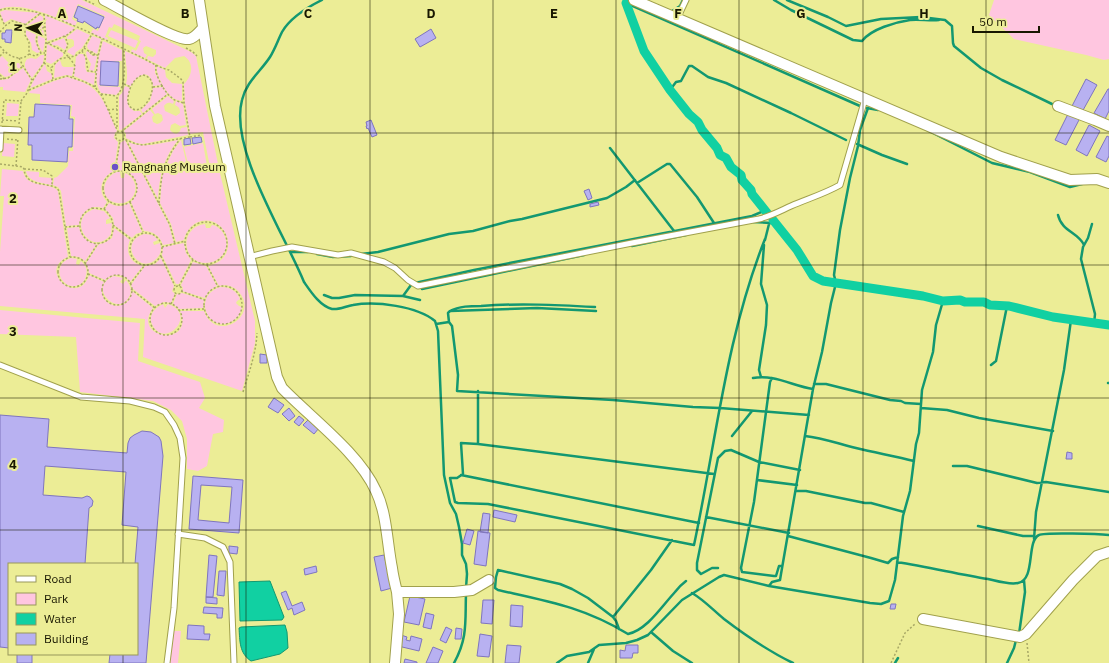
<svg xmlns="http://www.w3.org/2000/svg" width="1109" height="663" font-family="'IBM Plex Sans',sans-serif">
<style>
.green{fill:#ffc6e0}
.water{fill:#11d0a2;stroke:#139871}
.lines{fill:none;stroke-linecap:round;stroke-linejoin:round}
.stream{stroke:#139871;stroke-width:2.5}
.canal{stroke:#11d0a2;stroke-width:9}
.building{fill:#b8b1f1;stroke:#7f75be;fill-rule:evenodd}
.lane-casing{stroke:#a1a14c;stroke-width:7}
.street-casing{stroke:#a1a14c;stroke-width:12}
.path{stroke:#a8a866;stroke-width:1.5;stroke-dasharray:2 2;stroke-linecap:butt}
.lane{stroke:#fff;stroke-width:5}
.street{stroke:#fff;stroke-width:10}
.grid{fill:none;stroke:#181700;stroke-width:1;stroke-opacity:0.55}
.poi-dot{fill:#6b4fc8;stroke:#eced96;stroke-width:1.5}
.labels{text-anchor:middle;stroke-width:4;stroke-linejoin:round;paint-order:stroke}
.poi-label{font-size:12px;fill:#181700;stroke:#eced96;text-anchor:start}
.grid-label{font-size:13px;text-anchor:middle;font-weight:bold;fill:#181700;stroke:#eced96;stroke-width:4;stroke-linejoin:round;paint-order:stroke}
</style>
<rect width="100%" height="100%" fill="#eced96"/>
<!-- green -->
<path class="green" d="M0,0H82L191,52L196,56L219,169L255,321V343L242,391L143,357L145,319L0,306V252L4,196H0L2,169L23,171C26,189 49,181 58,191L68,257C36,270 79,308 89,275L104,282C93,305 128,317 132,291L153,308C130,339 195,348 180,311H204C216,344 260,316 239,292C234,286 226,284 219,286L208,266C245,258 225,209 196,223C190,227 185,233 184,240L176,242L171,224L160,203L162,177L165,168L173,151L181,140L187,165L188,164L184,147L203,143L208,172H211L203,132L190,134L185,102L184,84C192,76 195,63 184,56L175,58L165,68L147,59L148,56L153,57L156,54V50L146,46L143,48L144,53L147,55L145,58L131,52L132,49L136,51L141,41L139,40L140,36L114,24L112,28L109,27L105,37L108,38L107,40L91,33L93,29L98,31L105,16L78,4L72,19L77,22L75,26C55,17 21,1 0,9Z
M994,0H1109V59L1104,60L1086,55L1014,39L989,15Z
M5,10L39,13L25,24L11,19L4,23L0,12Z
M40,15L43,17V27C32,37 34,40 40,52L37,53L32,50L31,43L26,35V26Z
M45,15L75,28L67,35L47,41Z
M43,29L45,41L43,52L42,51C37,43 35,36 43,29Z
M77,29L90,35L82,48L76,52L74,56L67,52L69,49L74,46V41L72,39H67V37Z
M111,30L138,41L135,48L108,36Z
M92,36L101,39L97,54L88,49L87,46Z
M64,38L67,45L65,50L57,45L54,46L51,43Z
M103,41L122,50V61H101L100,86L120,87V91L116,95L101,93C91,79 99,56 103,41Z
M47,44L63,53V56L51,64L46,62Z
M88,51L91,55L97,56L94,71L89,70L91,64L87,57L86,52Z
M125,51L155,65V73L162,85L153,86C150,67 137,75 131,86L126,84C129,72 125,63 125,51Z
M79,54H83C88,59 83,66 87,72L95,73L94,85L74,76L76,57Z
M41,55H44L43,63L32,78C27,71 22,66 27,59L31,58L36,59Z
M2,56L9,63H19L21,67L9,76L5,77L0,73V58Z
M60,60L62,66L64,67H74L72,76L66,75L54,78L55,65Z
M45,64L47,71L52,74V79L30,88L35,78Z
M157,66L165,70L166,77L172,83L182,84V101C179,100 176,100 173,98C166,93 155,74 157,66Z
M23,68L31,80L25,92L3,90V87H0V80L8,79Z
M67,77C72,78 77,80 82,82C103,90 108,112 117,131L115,133L114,138L118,142L114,171C101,177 97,191 107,202L103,208C90,204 81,212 79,225L66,226L61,191L58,187L53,185L54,178L57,177L68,166L69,151H73L75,117L71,116L72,105L40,103V94L29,93L30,91L54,81Z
M125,86L130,88L127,100L129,107L134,111H140L142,114L121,130H119V96L122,93Z
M163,87L167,94L143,113L141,110L150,101L153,88Z
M168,96L174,101L173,104C169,102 167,102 164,106L165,111L176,116L180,113C180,108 179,107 175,105L176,101L183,104L186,125L180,126L175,123L171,125L170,130C173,134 177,135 180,131L181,128L187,127L188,135L143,144L136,143L126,138V134L124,131L150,110L154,115L152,117L153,122L157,124L160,123L163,120L162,115L158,113L155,114L152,109Z
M7,103L19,104L18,116H6Z
M125,140L169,225L174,243L163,245C160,236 153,231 144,231L131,202C144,189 135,169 116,170L120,143Z
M178,140C164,157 159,177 158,199L128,142C144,149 161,143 178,140Z
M3,143L15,144L14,157L2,156Z
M26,171L39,172V177L52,178V185C42,183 28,182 26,171Z
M117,172H120L121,178H124L125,173C143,181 136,206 117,203C99,200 101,178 117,172Z
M109,203C116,207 122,207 129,203L142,232L136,234L132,238L114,225L113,218L105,209Z
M94,209L104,211L110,218L106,220V224L112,223L111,234C93,259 64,220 94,209Z
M205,224L206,228H210L212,225C218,226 223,231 225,237C235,262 193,275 187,248C184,236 193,225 205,224Z
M79,227C81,237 87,242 97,244L85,261L79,257L71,256L67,228Z
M114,228L130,240C125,252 130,263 143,266L130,282C123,273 113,273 105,280L89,273L86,263L99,244L104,243L112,238Z
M144,234L153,235L158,240L153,242L154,245L160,243C162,248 161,254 157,258C141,277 116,243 144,234Z
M184,243L186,253L191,260L179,284H176L162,255L163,247Z
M71,258L77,259L76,264L79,265L81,261C85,265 88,269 86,275C86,278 84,281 82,283C65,296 47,266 71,258Z
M161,258L174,286L172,291L175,294L171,303L164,302L155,306L132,288L131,285L145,266L155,264Z
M193,262L206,266L217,286L209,291L205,298L182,291L183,288L181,285Z
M114,276L123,278L120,282L123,284L126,280C130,285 132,290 130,295C120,320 85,287 114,276Z
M220,287C230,287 236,290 240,299L237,301L236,303L239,306L242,307C241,312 239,317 234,320C212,337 189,298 220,287Z
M182,293L204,300L203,308L179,309L173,304L177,294Z
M163,304L165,308L168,304C198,314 166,349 153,326C147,317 154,308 163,304Z
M0,310L140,323L138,361L200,382L205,398L199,408L224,420L223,432L213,434L207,466L198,471L187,469V439L182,421L171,410L153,401L80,392L76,337L0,334Z
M174,631H181L178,663H170Z"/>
<!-- water -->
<path class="water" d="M270,581L284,617L282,620L240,621L239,582Z
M285,625L287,632L288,648L280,654L251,661C239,653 240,641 239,628L241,627Z"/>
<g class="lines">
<!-- stream -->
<path class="stream" d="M322,0C308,7 290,18 282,32C278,40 275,49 270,57C261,71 246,82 242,100C229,149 285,235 304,282C311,292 320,306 332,309C339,310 346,306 353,305C376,301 417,306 435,321L438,331L444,475L450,503L456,514L459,527L462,544V555L466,564L467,574L466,588
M774,0L791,10L853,40L862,41C871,29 896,22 910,20C920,19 929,21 939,20
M787,0L828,17L846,26L881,19L921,17L945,20L952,26L953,43L954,46L981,68L1002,80L1052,104
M626,3L860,106
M672,11L680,6L683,0
M670,90L676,82L681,81L689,66H692L708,77L726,83L791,113L846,140
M867,108L878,110
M927,130L992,163L1030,172L1070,187L1082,184
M857,144L882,155L907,164
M610,148L674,231
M637,183L667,164H670L697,197L714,223
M1058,215C1062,232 1078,232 1084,245
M753,222L771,223
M1092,224L1088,238L1083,247L1081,259L1095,314L1094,324
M765,240L769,224L773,220
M632,246L686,235
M291,252H308
M317,254L333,257L351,256
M361,254L378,252L449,234L473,231L510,221L522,219L607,198L626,187L635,180
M415,283L474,270L752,216L766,210
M422,289L584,255
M324,295L332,298H339L355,295L403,296L420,300
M403,296L411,285
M450,311C459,306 471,306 481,306C519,303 557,305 595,307
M449,322L448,313L450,311L537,308L596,311
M436,324L449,322L452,326L458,375L457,391L613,400L693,407L720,408L809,415
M991,365L996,361L1007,306
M761,377L759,370L766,325L767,305L761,284L764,245
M753,378C774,374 793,386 813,389
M772,378L770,382L754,502L741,568L742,572L774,576H776L779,566H782
M1108,383H1109
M814,384H826L890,400L901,401L905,403L921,404
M478,391V444L461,443L463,474L457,478H450L455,502L458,503L488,504L694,545C716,442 726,337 765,239
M921,408L947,410L979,418L1053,431
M732,436L752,411
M805,436C823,438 839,444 856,448C876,453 895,456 914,461
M478,444L714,474
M953,466H967L1037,483L1046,482L1109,492
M461,475L699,523
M757,480L797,485
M796,491H806L865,503H871L904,512
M706,517L789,533
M978,526L1023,536H1034
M788,536L871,558L888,563L892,559L898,557
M1034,539L1036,512L1064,370L1071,320
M897,562C928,567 958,574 988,579C997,581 1009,585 1018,583C1036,580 1026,541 1039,535C1045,532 1099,534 1109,535
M718,568H712L701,574L697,570V563L718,458L725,451L731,450L759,462L800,470
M769,586L772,582L780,580L781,574L813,389L822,352L831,303L836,283L834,275L840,230L850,178L858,146L860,130L868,108
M692,593C704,600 713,610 724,619C745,635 768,651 793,663
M613,617L651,570L672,540
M619,629L616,621L613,617L588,598L572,589L560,584L498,570L496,577L495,588L498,590C547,601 584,607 628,634C647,630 662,606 675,592C678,588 682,584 686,581
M651,632L673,651L692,663
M1019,634L1025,592L1024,580
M454,663C468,638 465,621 466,594
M557,663L567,656L589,652L599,645L626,643L637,640L648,635L682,600L719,577L724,575L769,586L870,603L881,604L889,601L895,580L903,516L910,491L916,444L919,433L922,390L933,352L936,325L943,301
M588,663L594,649
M895,663L898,658
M1007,663L1014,648L1016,640"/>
<!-- canal -->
<path class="canal" d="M626,3L644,51L670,90L689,114L698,122L702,130L717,148L720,155L726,158L731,167L741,175L742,180L751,190L752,194L768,214
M773,220L797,250L813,276L823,281L923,296L943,301L960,300L965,302H984L990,305L1009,306L1053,317L1109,325"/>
</g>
<!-- building -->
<path class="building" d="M78,6L104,17L99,28L97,27L96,29L84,21L83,23L77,21L78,19L74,17Z
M431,29L436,38L420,47L415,39Z
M6,30H12L11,43L5,42V39H2V33H5Z
M101,61L119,62L118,86L100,85Z
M1086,79L1097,85L1082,112L1072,106Z
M1108,89H1109V111L1105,119L1094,113Z
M35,104L70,106L69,119H73L72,147H68L67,162L32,160V145H28L29,117H34Z
M1069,112L1080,118L1066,145L1055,140Z
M371,120L377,135L372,137L368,128L367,129L366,126H367L366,122Z
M1089,125L1100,131L1087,156L1076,150Z
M1107,136L1109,137V156L1106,162L1096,157Z
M201,137L202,142L193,144L192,138Z
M190,138L191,144L184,145V139Z
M589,189L592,198L588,200L584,191Z
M598,202L599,205L590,207V204Z
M260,354L267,355V363H260Z
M274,398L284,405L278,413L268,407Z
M289,408L295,416L289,421L282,414Z
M0,415L49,419L47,447L127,453L128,443L130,438L134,435L142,431L151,432L159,437L161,441L163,456L146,663H109L110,654H137V564H135L138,527L122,525L126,472L45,466L43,495L82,498L87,496L90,497L93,501L92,506L89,508L85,564H9V648L0,647Z
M299,416L304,420L299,426L294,422Z
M309,419L319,428L314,434L303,425Z
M1067,452L1072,453V459H1066Z
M193,476L243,480L239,533L189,529ZM201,485L232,487L229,523L198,520Z
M494,510L517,515L515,522L493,517Z
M483,513L490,514L488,533L480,532Z
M467,529L474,531L470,545L463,543Z
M478,531L490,533L486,566L474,564Z
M229,546L238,547L237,554L229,553Z
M209,555L217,556L213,597H206Z
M384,555L392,588L381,591L374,557Z
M316,566L317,572L305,575L304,569Z
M219,571H226L224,596L217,595Z
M286,591L292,606L302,602L305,610L294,615L292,608L288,610L281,593Z
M410,596L425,599L419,625L404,622Z
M206,597L217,598V604L206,603Z
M483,600H494L492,624L481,623Z
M891,604H896L895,609H890Z
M511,605L523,606L522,627L510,626Z
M204,607L223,608L222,618H217V614L203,613Z
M426,613L434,615L431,629L423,627Z
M188,625L204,626V634H210L209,640L187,639Z
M446,627L452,630L446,643L440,640Z
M456,628L462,629L461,639H455Z
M480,634L492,636L489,657L477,656Z
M401,635L407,637L406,640L410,641L411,636L422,639L419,651L398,646Z
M507,645L521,646L519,663H505Z
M626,645H638V653H633L632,658H620V650L625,651Z
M433,647L443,651L438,663H426Z
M17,654H32V663H17Z
M405,659L417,662V663H404Z"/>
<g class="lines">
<defs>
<path id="lane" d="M677,19L686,0
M0,129L19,130
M0,149L1,129
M249,257L272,251L292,247L338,255L351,253L384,262L395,268L408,280L418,286L632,243L759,219C771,216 780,211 791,206C807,199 824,194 840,185L865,99
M0,365L81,397L130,401L154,407L165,412L174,425L180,438L183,458L174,608L167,663
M178,534L205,538L223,547L230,562L234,663"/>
<path id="street" d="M104,0C118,7 177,42 189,39C195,38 199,32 203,28
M199,0L215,106L277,377L282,388C311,418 359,453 376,491C387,514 387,543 392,568C393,576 395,584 397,592H454L472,590L489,580
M634,0L1001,157L1070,180L1097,179L1109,183
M1058,106L1095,120L1109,126
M923,619L1020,637L1026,634L1073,580L1097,556L1109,552
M395,663L399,614L397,592"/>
</defs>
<!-- lane casing -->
<use href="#lane" class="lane-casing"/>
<!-- street casing -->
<use href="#street" class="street-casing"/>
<!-- path -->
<path class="path" d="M85,0L96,5
M0,10C33,0 110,43 141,57C150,62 160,68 169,70L181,79L183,82L184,103L190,137L143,145L136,144L124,139
M0,15L5,26
M25,25L41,13
M44,27C34,35 35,42 41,53H45
M0,32L5,26L12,21L24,24L25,25V35L29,42V54C20,63 6,55 0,46
M46,43C59,47 68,54 75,66L73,77
M48,43L67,35L76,28
M84,48L90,52H93L95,55
M186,48L193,52L197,56
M82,51L86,58L88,71L96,72
M65,52L68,45L65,36
M90,52L92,55H98
M29,54L35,56L41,53
M0,56L4,52
M19,58L23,66L32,80
M44,63L51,68
M156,65C154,74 164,92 172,98C175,101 180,102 184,103
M0,75L4,79
M143,75C167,80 139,127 128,103C127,93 132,78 143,75Z
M0,79L8,78L23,66
M53,79L51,68L59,59L75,56L82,51L92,34
M124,84L131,87
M95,87L98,57L102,39
M153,87L163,86
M29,90L53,80L67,76L85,82L95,87L102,96L118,132
M101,94L117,96
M108,110L117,109
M2,120L18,121
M2,123L4,100L21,101L27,93L31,83L45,61L46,41L44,14
M19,124L21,102
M117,127V96C127,83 124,66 124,49
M115.5 136a4.5 4.5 0 1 1 9 0a4.5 4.5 0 1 1-9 0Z
M121,132L168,94
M190,137L202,135
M7,139L17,140
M126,140L170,225L175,244
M0,164L23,167L24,169C26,187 45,182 57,188L59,191L70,257
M16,166L18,138
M24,169L43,170L52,176V186
M103 188a17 17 0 1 1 34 0a17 17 0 1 1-34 0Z
M115,172L120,141
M130,202L143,232
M159,203C161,175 163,162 180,139
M92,208L104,209C110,214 113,220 113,228C113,234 111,238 106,241C85,253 67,219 92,208Z
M104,209L109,201
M185 243a21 21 0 1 1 42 0a21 21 0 1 1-42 0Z
M113,225L132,240
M65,227L80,226
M130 249a16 16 0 1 1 32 0a16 16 0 1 1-32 0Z
M162,247L185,241
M161,256L175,286
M58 272a15 15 0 1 1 30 0a15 15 0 1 1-30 0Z
M85,264L98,243
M207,265L218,287
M88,274L105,281
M102 290a15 15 0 1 1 30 0a15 15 0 1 1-30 0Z
M130,284L145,265
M204 305a19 19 0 1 1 38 0a19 19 0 1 1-38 0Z
M179,286L193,260
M174 290a4 4 0 1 1 8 0a4 4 0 1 1-8 0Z
M131,289L155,308
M181,291L205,300
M150 319a16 16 0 1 1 32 0a16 16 0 1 1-32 0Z
M171,304L176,293
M178,310L204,309
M243,392C249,372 256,354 257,333
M1027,643L1029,663
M891,663L905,633L915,624"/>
<!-- lane -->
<use href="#lane" class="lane"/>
<!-- street -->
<use href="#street" class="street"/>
</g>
<!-- grid -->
<path class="grid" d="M123,0V564M246,0V663M370,0V663M493,0V663M616,0V663M739,0V663M863,0V663M986,0V663M0,133H1109M0,265H1109M0,398H1109M0,530H1109M123,654V663"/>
<!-- markers -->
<circle class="poi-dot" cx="115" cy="167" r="4"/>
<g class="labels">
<!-- poi labels -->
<g class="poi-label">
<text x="123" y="171">Rangnang Museum</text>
</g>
</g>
<g class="grid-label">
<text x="62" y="18">A</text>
<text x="185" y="18">B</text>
<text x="308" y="18">C</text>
<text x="431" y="18">D</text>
<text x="554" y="18">E</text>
<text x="678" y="18">F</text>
<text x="801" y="18">G</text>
<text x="924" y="18">H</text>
<text x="13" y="71">1</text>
<text x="13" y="203">2</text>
<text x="13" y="336">3</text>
<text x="13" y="469">4</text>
</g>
<!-- legend -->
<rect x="8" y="563" width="130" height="92" fill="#eced96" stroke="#97975a"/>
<rect x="16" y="576" width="20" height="6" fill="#ffffff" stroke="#97975a"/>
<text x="44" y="583" font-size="12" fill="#181700">Road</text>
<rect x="16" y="593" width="20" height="12" fill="#ffc6e0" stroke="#97975a"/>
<text x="44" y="603" font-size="12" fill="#181700">Park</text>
<rect x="16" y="613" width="20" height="12" fill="#11d0a2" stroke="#97975a"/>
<text x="44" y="623" font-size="12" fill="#181700">Water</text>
<rect x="16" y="633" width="20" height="12" fill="#b8b1f1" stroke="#97975a"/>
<text x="44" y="643" font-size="12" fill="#181700">Building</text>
<!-- north arrow -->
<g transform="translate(28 28) rotate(273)" stroke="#eced96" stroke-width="3" paint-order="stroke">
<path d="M0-3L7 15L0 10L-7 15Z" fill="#181700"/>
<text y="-6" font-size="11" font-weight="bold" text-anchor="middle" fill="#181700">N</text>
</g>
<!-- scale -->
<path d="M973 26v6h66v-6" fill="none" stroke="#181700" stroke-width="2"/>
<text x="979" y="26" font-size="12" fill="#181700" stroke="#eced96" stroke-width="3" paint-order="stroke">50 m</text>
</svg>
